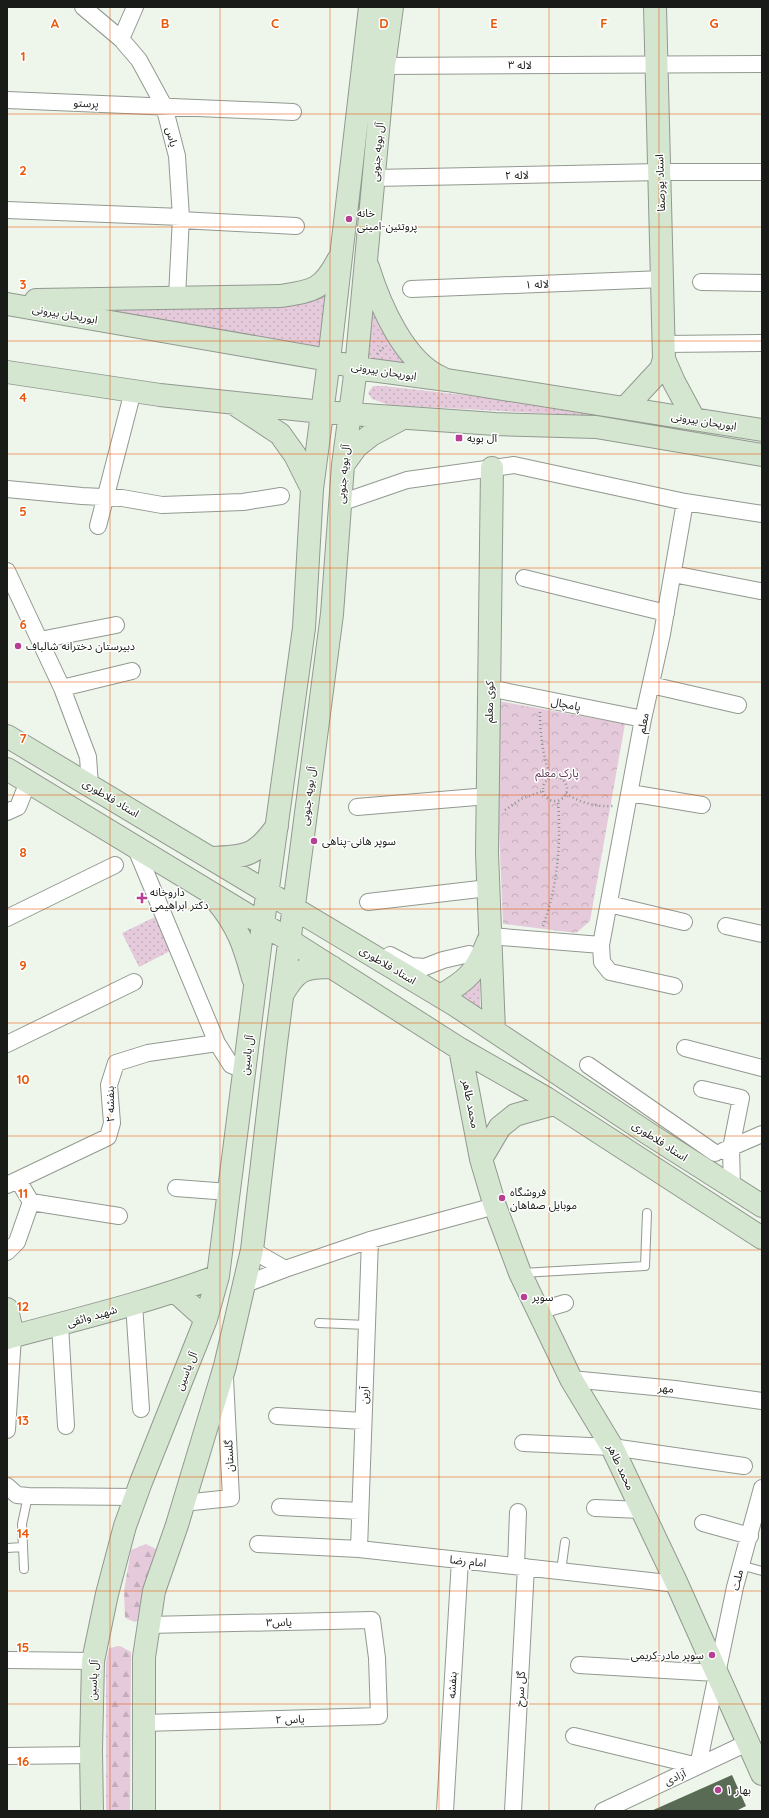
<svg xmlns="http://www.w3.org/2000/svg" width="769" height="1818" font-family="Quicksand,'Noto Sans Arabic',sans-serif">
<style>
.grass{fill:url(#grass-dots)}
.forest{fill:url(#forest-firs)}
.park{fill:url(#park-crowns)}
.building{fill:#596b54}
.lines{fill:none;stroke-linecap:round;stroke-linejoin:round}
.lane-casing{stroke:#929990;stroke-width:10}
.street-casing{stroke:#929990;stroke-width:18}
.secondary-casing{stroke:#929990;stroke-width:24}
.path{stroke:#8d938b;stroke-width:2.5;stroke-dasharray:1 3;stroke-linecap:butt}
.lane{stroke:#fff;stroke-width:8}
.street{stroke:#fff;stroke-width:16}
.secondary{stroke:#d4e6cf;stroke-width:22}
.grid{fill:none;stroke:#e8590c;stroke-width:1;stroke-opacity:0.55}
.poi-dot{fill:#b63f94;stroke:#fff;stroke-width:1.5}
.labels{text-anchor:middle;stroke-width:3;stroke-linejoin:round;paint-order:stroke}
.street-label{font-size:11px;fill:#181b17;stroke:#fff}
.poi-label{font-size:11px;fill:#181b17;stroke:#fff;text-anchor:start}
.park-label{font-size:11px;fill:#623854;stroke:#fff}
.grid-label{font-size:13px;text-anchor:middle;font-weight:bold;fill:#e8590c;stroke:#fff;stroke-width:3;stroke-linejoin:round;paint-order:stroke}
</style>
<defs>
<pattern id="grass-dots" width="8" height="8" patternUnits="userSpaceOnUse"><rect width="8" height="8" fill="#e4cada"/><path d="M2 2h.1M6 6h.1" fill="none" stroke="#c3adba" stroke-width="1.8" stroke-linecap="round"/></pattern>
<pattern id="forest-firs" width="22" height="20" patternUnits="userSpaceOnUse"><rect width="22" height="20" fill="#e4cada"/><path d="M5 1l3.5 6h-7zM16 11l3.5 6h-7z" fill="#c3adba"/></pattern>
<pattern id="park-crowns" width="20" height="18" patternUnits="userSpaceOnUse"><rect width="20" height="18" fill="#e4cada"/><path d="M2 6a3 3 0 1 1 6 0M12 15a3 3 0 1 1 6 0" fill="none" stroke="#c3adba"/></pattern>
</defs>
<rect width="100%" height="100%" fill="#eef6ec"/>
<!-- grass -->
<path class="grass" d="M326,289L320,349L55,305Z
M372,298L424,375L366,365Z
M373,386H384L525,402L679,425L678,432L574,415L389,405L372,399L368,393Z
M157,916L174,949L139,967L122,933Z
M479,974C482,988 478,1002 482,1016L454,997Z"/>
<!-- forest -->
<path class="forest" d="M146,1544L158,1550L143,1618L135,1622L125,1618L124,1591L131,1550Z
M120,1646L131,1652L130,1811H106V1662L109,1648Z"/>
<!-- park -->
<path class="park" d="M499,701L625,724L590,921L576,933L503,924L498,802Z"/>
<!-- building -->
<path class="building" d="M732,1775L746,1806L736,1811H651Z"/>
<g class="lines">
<defs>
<path id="lane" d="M522,1273L645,1266L647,1213
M319,1323L367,1325
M7,1548L23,1547
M740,1565L762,1571
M24,1569L22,1524L28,1496
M561,1571L565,1542"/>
<path id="street" d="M83,7L121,39L139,60L164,106L177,156L181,217L177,297
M121,39L135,7
M384,66L762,64
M7,100L293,112
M374,178L660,172H762
M7,210L181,217
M180,220L296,226
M701,282L762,283
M411,289L663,279
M664,344L762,343
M7,489L82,496L122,498L162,505L243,502L281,496
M340,503L407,480L514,465L685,502L762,514
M98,526L133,391
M7,571L62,688L88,757L90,786
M673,574L760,591
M524,578L666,613
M40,640L116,625
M651,685L738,705
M62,688L132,671
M489,688L643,719
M630,793L702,805
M357,807L488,796
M7,812L18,807L28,782
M136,849L217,1043L231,1065L245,1071
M368,902L488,888
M609,904L684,922
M7,918L115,865
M726,926L762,934
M490,936L601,945
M390,955L411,966L425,967L443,960L469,954
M674,986L610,972L602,962L601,945L643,719L662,634L685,502
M7,1044L134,982
M685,1048L762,1068
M588,1065L715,1153
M702,1089L741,1098L731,1148L732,1187
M723,1151L762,1134
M7,1185L108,1137L112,1123L109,1085L116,1063L148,1053L217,1043
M176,1188L229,1192
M31,1202L119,1216
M252,1250L285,1269
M7,1252L17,1242L31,1202L18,1180
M243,1285L285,1269L370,1240L495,1206
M134,1304L141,1409
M538,1311L565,1303
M60,1325L66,1426
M571,1379L675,1389L762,1401
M277,1416L363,1421
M7,1430L13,1336
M523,1443L612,1447L744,1466
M7,1486L17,1495L28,1496L136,1497
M183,1503L231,1498L225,1378
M280,1507L360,1511
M595,1508L641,1510
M703,1523L750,1536
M258,1544L359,1549L677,1584
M359,1549L370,1240
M516,1566L518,1512
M7,1660L93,1661
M579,1665L716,1673
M143,1723L379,1716L377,1658L372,1620L148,1625
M574,1736L698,1766L735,1587L762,1488
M7,1756L91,1755
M445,1811L460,1560
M513,1811L526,1567
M603,1811L747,1743"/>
<path id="secondary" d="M368,267C380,305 404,362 442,378
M36,300L280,296C312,291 322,291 338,260
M7,304L329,360L356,368L447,380L762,430
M664,359L674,382L694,419
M7,372L160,395L322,412L495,424L596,427L762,455
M236,405L280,434L295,455L312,489
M625,408L661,369L664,359L655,7
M343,465L357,446L371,435L403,418
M492,468L487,853L494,1031
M7,736L455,1005L649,1134L762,1206
M7,769L289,940L460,1049L546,1098L762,1238
M211,858C246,857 256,856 277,826
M216,900C238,926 244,945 253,978
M282,995C297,970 302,967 332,967
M440,996C468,980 476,972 488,941
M460,1049L481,1159L495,1206L520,1273L571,1379L612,1447L677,1584L762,1774
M481,1159L500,1127L515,1115L554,1104
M176,1292L206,1319
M7,1309L13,1336
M7,1338C78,1319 149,1302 218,1276
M92,1811L91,1750L93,1661L107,1594L125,1526L141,1482L206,1319L218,1276L263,924L304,628L312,489L329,360L370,7
M144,1811V1657L154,1591L177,1525L225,1366L252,1250L276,1043L332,614L343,465L356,368L384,66L392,7"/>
</defs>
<!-- lane casing -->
<use href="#lane" class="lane-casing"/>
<!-- street casing -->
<use href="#street" class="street-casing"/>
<!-- secondary casing -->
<use href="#secondary" class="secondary-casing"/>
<!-- path -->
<path class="path" d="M377,354L385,346
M540,712C540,735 543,757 551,778
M543 789a12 12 0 1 1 24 0a12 12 0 1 1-24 0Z
M566,793C579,803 597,807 613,806
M505,810L521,799L543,791
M543,926C558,884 561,845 558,800"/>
<!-- lane -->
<use href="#lane" class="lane"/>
<!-- street -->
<use href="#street" class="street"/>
<!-- secondary -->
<use href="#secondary" class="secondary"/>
</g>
<!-- grid -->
<path class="grid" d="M110,7V1811M220,7V1811M330,7V1811M439,7V1811M549,7V1811M659,7V1811M7,114H762M7,227H762M7,341H762M7,454H762M7,568H762M7,682H762M7,795H762M7,909H762M7,1023H762M7,1136H762M7,1250H762M7,1364H762M7,1477H762M7,1591H762M7,1704H762"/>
<!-- markers -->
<g class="poi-dot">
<circle cx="349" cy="219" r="4"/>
<rect x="455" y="434" width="8" height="8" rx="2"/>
<circle cx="18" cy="646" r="4"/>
<circle cx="314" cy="841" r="4"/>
<path d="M140 892h4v4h4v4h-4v4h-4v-4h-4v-4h4z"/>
<circle cx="502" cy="1198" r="4"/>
<circle cx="524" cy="1297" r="4"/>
<circle cx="712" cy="1655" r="4"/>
<circle cx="718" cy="1790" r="4"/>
</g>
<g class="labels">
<!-- street labels -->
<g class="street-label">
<text x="520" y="69">لاله ۳</text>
<text transform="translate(86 103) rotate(2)" y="4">پرستو</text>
<text transform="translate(172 137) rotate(76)" y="4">یاس</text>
<text transform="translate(377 152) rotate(-85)" y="4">آل بویه جنوبی</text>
<text transform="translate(517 175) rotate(-1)" y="4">لاله ۲</text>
<text transform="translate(660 183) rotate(-92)" y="4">استاد پورصفا</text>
<text transform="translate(537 284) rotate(-2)" y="4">لاله ۱</text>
<text transform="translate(65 314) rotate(10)" y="4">ابوریحان بیرونی</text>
<text transform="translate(384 371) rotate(9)" y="4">ابوریحان بیرونی</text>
<text transform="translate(704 421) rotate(9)" y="4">ابوریحان بیرونی</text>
<text transform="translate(343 474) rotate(-85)" y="4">آل بویه جنوبی</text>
<text transform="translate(489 702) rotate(-89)" y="4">کوی معلم</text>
<text transform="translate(566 704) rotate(11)" y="4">پامچال</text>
<text transform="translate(643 723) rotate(-79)" y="4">معلم</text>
<text transform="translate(308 796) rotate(-83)" y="4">آل بویه جنوبی</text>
<text transform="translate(111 798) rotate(31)" y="4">استاد فلاطوری</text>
<text transform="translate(388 965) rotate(31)" y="4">استاد فلاطوری</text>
<text transform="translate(247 1055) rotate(-83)" y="4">آل یاسین</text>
<text transform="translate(110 1104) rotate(-91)" y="4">بنفشه ۲</text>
<text transform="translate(471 1104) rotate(79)" y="4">محمد طاهر</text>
<text transform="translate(660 1141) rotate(33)" y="4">استاد فلاطوری</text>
<text transform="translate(92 1316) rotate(-16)" y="4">شهید واثقی</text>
<text transform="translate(186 1371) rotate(-68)" y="4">آل یاسین</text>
<text transform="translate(666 1388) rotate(6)" y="4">مهر</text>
<text transform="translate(364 1395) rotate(-88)" y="4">آرین</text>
<text transform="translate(229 1456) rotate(-93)" y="4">گلستان</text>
<text transform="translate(621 1467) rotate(65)" y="4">محمد طاهر</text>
<text transform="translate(468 1561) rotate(6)" y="4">امام رضا</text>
<text transform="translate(737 1580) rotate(-77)" y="4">ملت</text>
<text transform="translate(279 1622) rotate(-1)" y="4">یاس۳</text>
<text transform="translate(93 1680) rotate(-87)" y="4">آل یاسین</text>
<text transform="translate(452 1685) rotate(-87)" y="4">بنفشه</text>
<text transform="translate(520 1689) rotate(-87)" y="4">گل سرخ</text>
<text transform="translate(290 1719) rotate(-2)" y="4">یاس ۲</text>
<text transform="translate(675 1777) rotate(-25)" y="4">آزادی</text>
</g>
<!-- poi labels -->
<g class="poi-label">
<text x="357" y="217">خانه<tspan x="357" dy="13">پروتئین-امینی</tspan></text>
<text x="467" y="442">آل بویه</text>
<text x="26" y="650">دبیرستان دخترانه شالباف</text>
<text x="322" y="845">سوپر هانی-پناهی</text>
<text x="150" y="896">داروخانه<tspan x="150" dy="13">دکتر ابراهیمی</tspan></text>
<text x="510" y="1196">فروشگاه<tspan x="510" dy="13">موبایل صفاهان</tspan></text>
<text x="532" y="1301">سوپر</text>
<text x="704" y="1659" text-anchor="end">سوپر مادر-کریمی</text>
<text x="726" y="1794">بهار ۱</text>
</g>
<!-- park labels -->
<g class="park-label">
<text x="557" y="777">پارک معلم</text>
</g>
</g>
<g class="grid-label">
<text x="55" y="28">A</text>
<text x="165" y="28">B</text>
<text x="275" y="28">C</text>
<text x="384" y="28">D</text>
<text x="494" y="28">E</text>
<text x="604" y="28">F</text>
<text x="714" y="28">G</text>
<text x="23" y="61">1</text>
<text x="23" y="175">2</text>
<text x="23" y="289">3</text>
<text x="23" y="402">4</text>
<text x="23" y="516">5</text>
<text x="23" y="629">6</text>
<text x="23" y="743">7</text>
<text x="23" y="857">8</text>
<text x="23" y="970">9</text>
<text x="23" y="1084">10</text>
<text x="23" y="1198">11</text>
<text x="23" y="1311">12</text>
<text x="23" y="1425">13</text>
<text x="23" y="1538">14</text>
<text x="23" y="1652">15</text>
<text x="23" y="1766">16</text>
</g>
<!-- border -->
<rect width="769" height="1818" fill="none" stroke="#181b17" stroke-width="16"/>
</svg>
